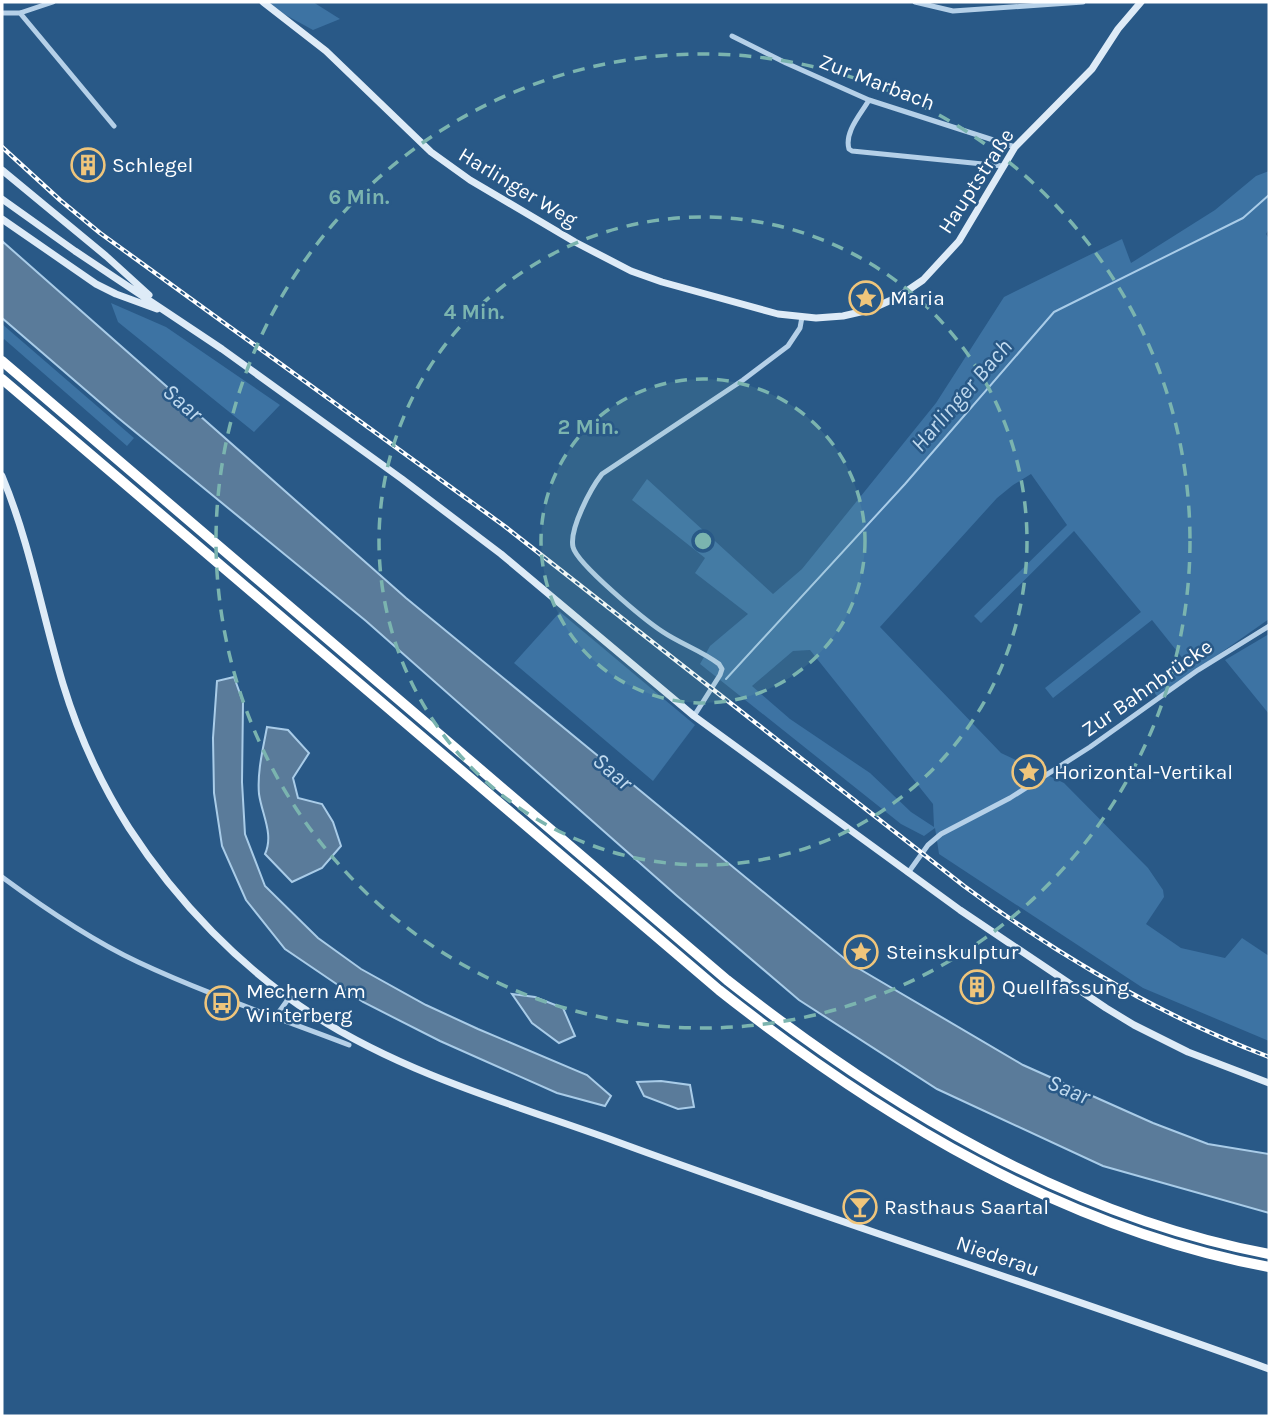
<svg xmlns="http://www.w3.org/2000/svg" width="1271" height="1418" font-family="Karla,sans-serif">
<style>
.green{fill:#3d73a3;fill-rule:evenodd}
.water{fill:#5a7b9a;stroke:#a9cce8;stroke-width:2}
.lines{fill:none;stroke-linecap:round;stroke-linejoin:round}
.stream{stroke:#a9cce8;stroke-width:2}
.street{stroke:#b5d0e8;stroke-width:5}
.secondary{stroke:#deebf7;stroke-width:7}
.highway{stroke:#fff;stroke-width:10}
.rail-casing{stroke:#fff;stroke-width:4.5}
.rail{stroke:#295987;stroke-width:2;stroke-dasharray:5;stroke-linecap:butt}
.ring{fill:none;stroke:#7bb4af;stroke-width:3.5;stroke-dasharray:12 9}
.labels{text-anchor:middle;stroke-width:5;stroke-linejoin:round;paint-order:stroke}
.street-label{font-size:21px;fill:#fff;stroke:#295987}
.poi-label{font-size:21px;fill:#fff;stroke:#295987;text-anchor:start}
.water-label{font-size:23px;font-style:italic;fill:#c0daef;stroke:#295987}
.centre{fill:#7bb4af;stroke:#295987;stroke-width:3.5}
.ring-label{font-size:21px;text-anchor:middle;font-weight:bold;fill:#7bb4af;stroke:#295987;stroke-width:5;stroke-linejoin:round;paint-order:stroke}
</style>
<rect width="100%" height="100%" fill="#295987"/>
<!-- green -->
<path class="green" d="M262,2H313L340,19L313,30Z
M1269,171V229L1266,234L1269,239V619L1158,697L1149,687L1184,660L1152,620L1053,698L1045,688L1141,612L1074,531L981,623L974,616L1067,525L1031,474L1013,485L997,498L880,627L1001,753L1064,783L1148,868L1163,890L1164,897L1146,924L1181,948L1225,958L1242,938L1269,956V1041L1143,988L939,854L935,828L924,836L901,824L700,664L710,646L748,614L695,573L705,558L632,500L647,479L773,594L802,569L936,403L1004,297L1122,239L1131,263L1215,210L1256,176ZM810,650L933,804L934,827L911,812L870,773L790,719L752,686L793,651Z
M111,303L166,327L280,405L254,432L118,322Z
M2,324L134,438L127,446L4,339L2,342Z
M560,612L695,725L653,781L514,663Z
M1269,634V714L1225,660Z"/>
<!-- water -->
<path class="water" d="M2,241L406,598L851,964L1023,1065L1153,1123L1208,1144L1269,1154V1213L1103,1166L937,1089L799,1000L676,895L366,621L117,417L2,318Z
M234,677L243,702L242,782L245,834L265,886L318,938L361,969L426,1005L478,1029L587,1075L611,1096L605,1106L557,1093L440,1041L363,1002L285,949L246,900L222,846L214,793L213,738L217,681Z
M267,727L288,730L309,753L293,778L298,798L322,804L333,822L341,846L322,868L292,882L265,854C274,834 262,815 259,794C257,772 263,749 267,727Z
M512,994L535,997L563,1008L575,1036L559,1043L532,1023Z
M661,1081L690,1085L694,1107L678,1109L644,1096L637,1082Z"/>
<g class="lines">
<!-- stream -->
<path class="stream" d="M726,679L905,484L1054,312L1243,218L1269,195"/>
<!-- street -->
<path class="street" d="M915,2L953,11L1083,2
M2,13H20L53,2
M20,13L114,126
M732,36L786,63L869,100L1015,147
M869,100C861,114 844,132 849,149L852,151L1003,166
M694,716L720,675L722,669L719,664C702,651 681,644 663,632C646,621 577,564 573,547C569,529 591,488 602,474L743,380L788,346L800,328L802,317
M908,873L928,845L941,834L1010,798L1090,747L1198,670L1269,626
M2,877C44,908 91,940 138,962C206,994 279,1018 349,1045
M276,1016L289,998"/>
<!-- secondary -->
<path class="secondary" d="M263,2L326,51L431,152L470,180L575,242L631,271L662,282L778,314L816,318L843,316L869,310L898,297L923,280L959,241L1015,147L1092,69L1118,29L1141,2
M2,170L106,256L149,295
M2,199L75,251L222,349L402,479L501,554L694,716L960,910L1106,1008L1134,1025L1188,1052L1269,1083
M2,219L96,284L116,294L157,309
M2,476C30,543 42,614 63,684C78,733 101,784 129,828C177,902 241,968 315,1016C405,1074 515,1105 615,1141C832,1221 1052,1290 1269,1369"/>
<!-- highway -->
<path class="highway" d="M2,361L727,980C887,1106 1067,1216 1269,1254
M2,379L719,990C881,1118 1064,1229 1269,1267"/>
<defs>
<path id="rail" d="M2,147L60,200L100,233L503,525L964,886C1059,956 1159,1015 1269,1057"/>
</defs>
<!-- rail casing -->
<use href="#rail" class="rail-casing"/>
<!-- rail -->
<use href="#rail" class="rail"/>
</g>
<!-- distance rings -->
<circle cx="703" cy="541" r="162" fill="#7bb4af" fill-opacity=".12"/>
<g class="ring">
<circle cx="703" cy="541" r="162"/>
<circle cx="703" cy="541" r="324"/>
<circle cx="703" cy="541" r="487"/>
</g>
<!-- icons -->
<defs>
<symbol id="building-ring" viewBox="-11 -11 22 22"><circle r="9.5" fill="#295987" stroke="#efc57b" stroke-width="1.5"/><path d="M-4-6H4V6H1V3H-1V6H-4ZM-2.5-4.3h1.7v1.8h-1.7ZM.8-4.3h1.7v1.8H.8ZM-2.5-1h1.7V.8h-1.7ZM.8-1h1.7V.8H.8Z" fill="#efc57b"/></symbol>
<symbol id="sight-ring" viewBox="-11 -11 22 22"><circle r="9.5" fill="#295987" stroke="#efc57b" stroke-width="1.5"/><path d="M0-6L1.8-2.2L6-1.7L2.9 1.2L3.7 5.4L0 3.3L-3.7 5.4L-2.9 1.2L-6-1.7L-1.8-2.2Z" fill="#efc57b"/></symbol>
<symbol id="bus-ring" viewBox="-11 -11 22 22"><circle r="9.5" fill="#295987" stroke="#efc57b" stroke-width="1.5"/><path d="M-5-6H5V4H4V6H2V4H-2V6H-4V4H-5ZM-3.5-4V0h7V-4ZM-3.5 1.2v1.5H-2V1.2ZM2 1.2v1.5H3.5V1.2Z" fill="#efc57b"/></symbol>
<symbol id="bar-ring" viewBox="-11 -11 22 22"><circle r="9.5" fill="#295987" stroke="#efc57b" stroke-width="1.5"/><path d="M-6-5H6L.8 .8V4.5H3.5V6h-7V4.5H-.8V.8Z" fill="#efc57b"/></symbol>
</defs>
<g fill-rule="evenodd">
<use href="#building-ring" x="69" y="146" width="38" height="38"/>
<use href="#sight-ring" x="847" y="279" width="38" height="38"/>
<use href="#sight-ring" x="1010" y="753" width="38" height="38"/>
<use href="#sight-ring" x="842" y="933" width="38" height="38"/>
<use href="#building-ring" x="958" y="968" width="38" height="38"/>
<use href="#bus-ring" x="203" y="984" width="38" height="38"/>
<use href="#bar-ring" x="841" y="1188" width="38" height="38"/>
</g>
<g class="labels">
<!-- street labels -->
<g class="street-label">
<text transform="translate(877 82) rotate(21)" y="7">Zur Marbach</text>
<text transform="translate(976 181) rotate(-57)" y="7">Hauptstraße</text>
<text transform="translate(518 187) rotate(31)" y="7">Harlinger Weg</text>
<text transform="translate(1147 688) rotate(-35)" y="7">Zur Bahnbrücke</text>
<text transform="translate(998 1256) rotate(19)" y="7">Niederau</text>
</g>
<!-- poi labels -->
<g class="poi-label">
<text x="112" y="172">Schlegel</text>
<text x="890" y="305">Maria</text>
<text x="1054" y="779">Horizontal-Vertikal</text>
<text x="886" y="959">Steinskulptur</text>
<text x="1002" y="994">Quellfassung</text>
<text x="246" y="998">Mechern Am<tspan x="246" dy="24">Winterberg</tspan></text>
<text x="884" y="1214">Rasthaus Saartal</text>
</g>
<!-- water labels -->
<g class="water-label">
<text transform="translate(961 395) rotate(-49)" y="8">Harlinger Bach</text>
<text transform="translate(183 402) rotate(41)" y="8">Saar</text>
<text transform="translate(613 771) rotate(41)" y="8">Saar</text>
<text transform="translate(1069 1089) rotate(23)" y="8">Saar</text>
</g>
</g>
<circle cx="703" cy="541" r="10" class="centre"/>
<g class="ring-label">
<text x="359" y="204">6 Min.</text>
<text x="474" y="319">4 Min.</text>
<text x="588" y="434">2 Min.</text>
</g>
<!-- border -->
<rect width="1271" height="1418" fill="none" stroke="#ffffff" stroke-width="7"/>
</svg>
